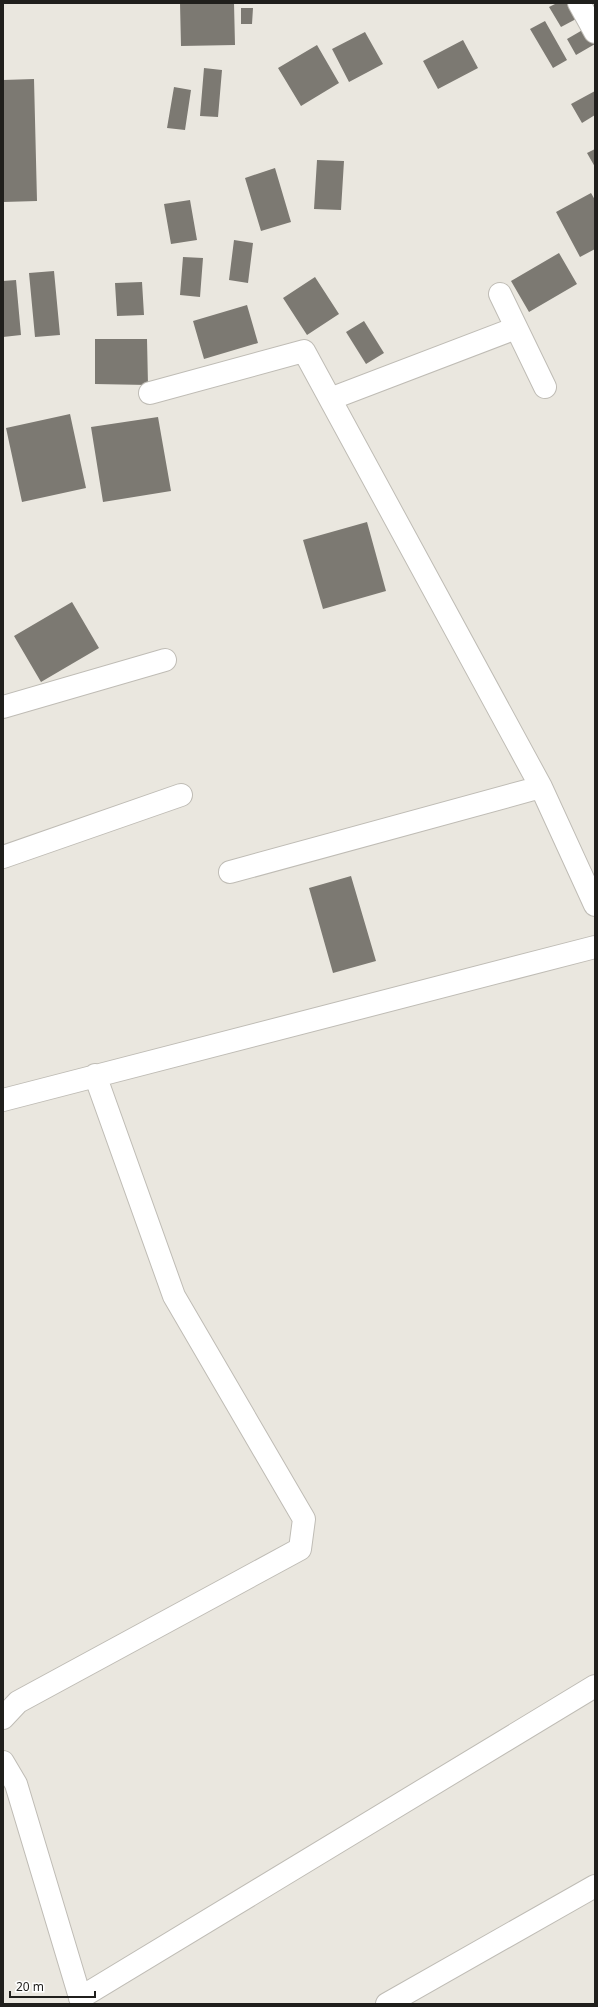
<svg xmlns="http://www.w3.org/2000/svg" width="598" height="2007" font-family="'Noto Sans',sans-serif">
<style>
.building{fill:#7c7972}
.lines{fill:none;stroke-linecap:round;stroke-linejoin:round}
.minor-casing{stroke:#bfbcb5;stroke-width:24}
.minor{stroke:#fff;stroke-width:22}
</style>
<rect width="100%" height="100%" fill="#eae7df"/>
<!-- building -->
<path class="building" d="M180,3H234L235,45L181,46Z
M557,3H567L576,19L561,27L549,7Z
M241,8H253L252,24H241Z
M545,21L567,60L553,68L530,29Z
M586,28L595,44L576,55L567,39Z
M365,32L383,64L349,82L332,49Z
M463,40L478,68L438,89L423,61Z
M317,45L339,83L301,106L278,68Z
M204,68L222,70L218,117L200,116Z
M34,79L37,201L3,202V80Z
M174,87L191,90L185,130L167,128Z
M595,91V115L582,123L571,104Z
M595,149V167L587,153Z
M317,160L344,161L341,210L314,209Z
M275,168L291,222L261,231L245,178Z
M591,193L595,200V249L580,257L556,212Z
M190,200L197,240L171,244L164,204Z
M234,240L253,243L248,283L229,280Z
M559,253L577,284L529,312L511,281Z
M183,257L203,258L200,297L180,295Z
M54,271L60,335L35,337L29,273Z
M315,277L339,314L307,335L283,298Z
M16,280L21,335L3,337V281Z
M142,282L144,315L117,316L115,283Z
M247,305L258,343L204,359L193,321Z
M364,321L384,353L366,364L346,332Z
M95,339H147L148,385L95,384Z
M70,414L86,488L22,502L6,428Z
M158,417L171,491L103,502L91,427Z
M367,522L386,591L323,609L303,540Z
M72,602L99,648L41,682L14,636Z
M351,876L376,961L333,973L309,888Z"/>
<g class="lines">
<defs>
<path id="minor" d="M579,3L595,32
M500,294L545,387
M150,393L304,351L541,787L595,905
M330,399L516,328
M3,707L165,660
M3,857L181,795
M230,872L541,787
M3,1100L595,947
M3,1718L18,1702L300,1549L304,1519L174,1296L95,1075
M3,1762L16,1784L82,2004
M80,1998L595,1686
M387,2004L595,1886"/>
</defs>
<!-- minor casing -->
<use href="#minor" class="minor-casing"/>
<!-- minor -->
<use href="#minor" class="minor"/>
</g>
<!-- border -->
<rect width="598" height="2007" fill="none" stroke="#201f1c" stroke-width="8"/>
<!-- scale -->
<path d="M10 1991v6h85v-6" fill="none" stroke="#201f1c" stroke-width="2"/>
<text x="16" y="1991" font-size="12" fill="#201f1c" stroke="#ffffff" stroke-width="3" paint-order="stroke">20 m</text>
</svg>
